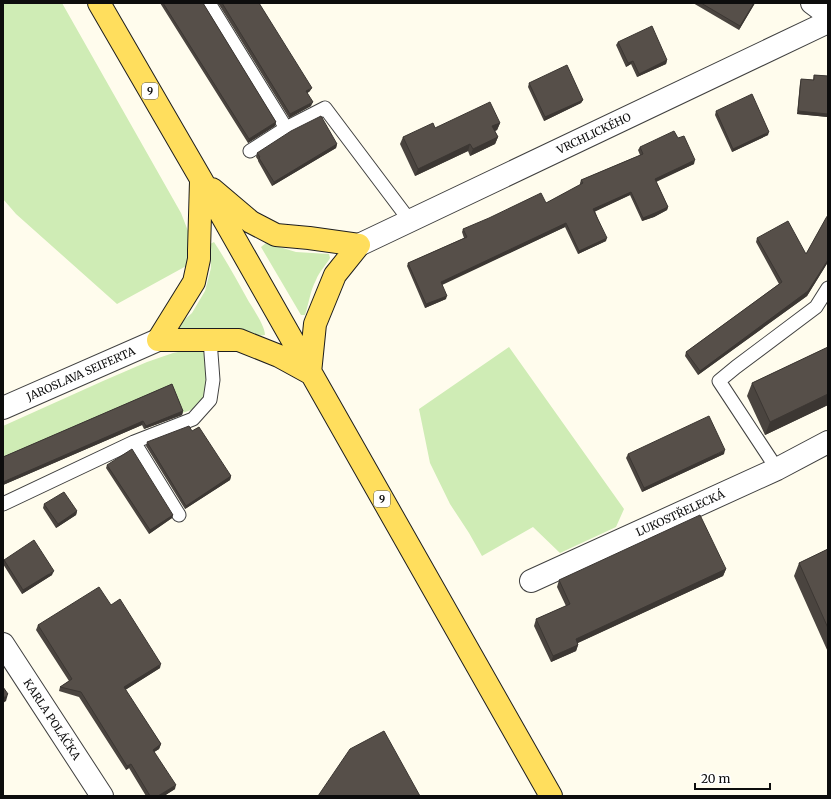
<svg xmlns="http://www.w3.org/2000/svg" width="831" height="799" font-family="Merriweather,serif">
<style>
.green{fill:#cfecb5}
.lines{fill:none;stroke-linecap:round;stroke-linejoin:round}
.service-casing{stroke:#404040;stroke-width:15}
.minor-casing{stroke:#404040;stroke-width:24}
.primary-casing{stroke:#1e1e1e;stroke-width:24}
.service{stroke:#fff;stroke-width:13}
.minor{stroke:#fff;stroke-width:22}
.primary{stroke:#ffde5d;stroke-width:22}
.wall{fill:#4a443f}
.shaded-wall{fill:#3c3733}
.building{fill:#564f49;stroke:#3c3733}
.labels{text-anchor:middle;stroke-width:4;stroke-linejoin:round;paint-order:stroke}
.shield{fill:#fff;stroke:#565656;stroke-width:1}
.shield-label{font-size:10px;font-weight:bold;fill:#0d0d0d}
.street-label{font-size:11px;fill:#0d0d0d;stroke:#fff}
</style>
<rect width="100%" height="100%" fill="#fffced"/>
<!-- green -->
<path class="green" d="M3,3H62L181,213L199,259L117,304L16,214L3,199Z
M214,242C227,262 238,282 249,302C254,310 265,326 265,335C256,337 247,331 238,330C218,327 198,328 178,332L175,328L192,313L205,291L211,268L210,244Z
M266,243L296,252L329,254L330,258C326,265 319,272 316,280C310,291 309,303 305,315H301L261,247Z
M203,347C205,362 211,391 201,403C197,409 188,411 182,413L3,460V426L103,381L147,362L173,353Z
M509,347L624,509L616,527L560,553L533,527L482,556L469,533L450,504L430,463L419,409Z"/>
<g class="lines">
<defs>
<path id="service" d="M209,3L286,128L325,108L410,221
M250,151L286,128
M134,442L179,515
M777,469L719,381L736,367L816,307L828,288
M3,504L134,442L193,419L210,400L213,380L210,340"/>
<g id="minor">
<path d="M812,3L828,15"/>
<path id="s1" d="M359,245L828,22"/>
<path id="s2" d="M3,408L158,340"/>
<path id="s3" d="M531,581L777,469L828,442"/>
<path id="s4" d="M3,644L102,796"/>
</g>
<path id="primary" d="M99,3L201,179L551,796
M212,189L251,222L276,235L309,238L359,245L335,275L315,324L310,373
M158,340L194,282L199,259V250L201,181
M158,340H239L279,356L310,373"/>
</defs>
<!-- service casing -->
<use href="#service" class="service-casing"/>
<!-- minor casing -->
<use href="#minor" class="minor-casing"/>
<!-- primary casing -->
<use href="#primary" class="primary-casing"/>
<!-- service -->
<use href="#service" class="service"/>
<!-- minor -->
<use href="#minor" class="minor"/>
<!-- primary -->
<use href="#primary" class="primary"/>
</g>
<!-- wall -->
<path class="wall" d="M160,3H203L276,122L275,126L248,143Z
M218,3H259L310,91L307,93L311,106L289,118Z
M693,3H755L739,30Z
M618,42L667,60L666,64L637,77L631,64L626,67L616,45Z
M814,75L828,76V117L797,114L800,83L801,79L813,80Z
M529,83L583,100L581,103L544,121L528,87Z
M716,111L768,135L732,152L715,115Z
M500,123L497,130L495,131L498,137L495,144L470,156L468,151L415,176L400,144L403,137L435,128Z
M678,138L694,164L656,181L668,207L667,210L654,217L642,221L630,195L595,211L606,241L578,254L565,227L442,284L446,299L425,308L407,266L408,263L464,238L462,232L463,229L546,203L580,185V183L581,180L640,155L638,150L640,147Z
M337,144L336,148L272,186L258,161V160L256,157L257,153Z
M828,215V262L807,296L698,375L685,356L686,352L779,284L756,242L757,238L806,254Z
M828,347V405L765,435L747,396L752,383Z
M172,384L183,411L182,415L144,429L142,425L3,485V457Z
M192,431L231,476L230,480L185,509L146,446L147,442Z
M628,454H724L642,492L626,458Z
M107,465L173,515L172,518L149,534L106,468Z
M44,504L77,511L76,515L56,528L43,508Z
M828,549V652L794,576L799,563Z
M4,560L52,575L22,594L3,564Z
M726,569L723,576L578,643V645L576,651L551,662L534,626L536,619L566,606L557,587L559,580Z
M111,605L160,668L125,690L161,744L159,749L154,752L175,789L164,796H146L129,768L126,770L79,697L59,691L60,687L69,681L36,630L38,625Z"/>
<!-- shaded-wall -->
<path class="shaded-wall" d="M754,3H755L739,30L740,26Z
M667,60L666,64L637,77L639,74Z
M633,61L631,64L626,67L628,63Z
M312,88L310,91L305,95L306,91Z
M583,100L581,103L544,121L545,117Z
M313,102L311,106L289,118L290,114Z
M798,111L828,114V117L797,114Z
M276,122L275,126L248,143L249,139Z
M500,123L497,130L490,133L492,126Z
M769,132L768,135L732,152L733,149Z
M498,137L495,144L470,156L473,149Z
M337,144L336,148L272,186L274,182Z
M470,144L468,151L415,176L418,169Z
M695,160L694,164L654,183L655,179Z
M631,192L630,195L592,213L593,209Z
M668,207L667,210L654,217L642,221L643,218Z
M566,223L565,227L440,286L441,282Z
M607,238L606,241L578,254L579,251Z
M828,260V262L807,296L698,375L700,371Z
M447,296L446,299L425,308L426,304Z
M828,394V405L765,435L770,422Z
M183,411L182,415L144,429L146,426Z
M143,421L142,425L3,485V482Z
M725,450L724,454L642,492L644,488Z
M231,476L230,480L185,509L186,506Z
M77,511L76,515L56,528L58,524Z
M173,515L172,518L149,534L150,530Z
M726,569L723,576L573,645L576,639Z
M54,571L52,575L22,594L23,590Z
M578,645L576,651L551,662L553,656Z
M161,664L160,668L122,692L124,687Z
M8,694L6,701L3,703V698Z
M161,744L159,749L151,754L153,750Z
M131,764L129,768L126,770L127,766Z
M176,785L175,789L164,796H158Z"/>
<!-- building -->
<path class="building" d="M163,3H203L276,122L249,139Z
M222,3H259L312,88L306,91L313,102L290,114Z
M701,3H754L740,26Z
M652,26L667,60L639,74L633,61L628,63L618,42Z
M567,65L583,100L545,117L529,83Z
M814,75L828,76V114L798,111L801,79L814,80Z
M752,94L769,132L733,149L716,111Z
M490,102L500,123L492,126L498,137L473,149L470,144L418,169L403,137L433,123L435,128Z
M321,116L337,144L274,182L259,158L260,157L257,153L291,131Z
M674,131L678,138L684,136L695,160L655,179L668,207L655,213L643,218L631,192L593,209L607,238L579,251L566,223L441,282L447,296L426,304L408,263L467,237L463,229L489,218L541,193L546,203L583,183L581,180L643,154L640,147Z
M828,215V260L808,291L700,371L686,352L782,282L757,238L788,221L806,254L826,218Z
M828,347V394L770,422L752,383Z
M172,384L183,411L146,426L143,421L3,482V457Z
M709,416L725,450L644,488L628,454Z
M189,426L192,431L199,427L231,476L186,506L147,442Z
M132,449L173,515L150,530L107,465Z
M64,492L77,511L58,524L44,504Z
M700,515L726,569L576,639L578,645L553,656L536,619L570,604L559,580Z
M34,540L54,571L23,590L4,560Z
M828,549V628L799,563Z
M99,587L111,605L120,599L161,664L124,687L161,744L153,750L176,785L158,796H150L131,764L127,766L81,692L60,687L72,679L38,625Z
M3,687L8,694L3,698Z
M384,731L420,796H318L350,749Z"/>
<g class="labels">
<!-- shield labels -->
<g class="shield">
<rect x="142" y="83" width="16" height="16" rx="3"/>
<rect x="374" y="491" width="16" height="16" rx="3"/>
</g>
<g class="shield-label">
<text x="150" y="95">9</text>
<text x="382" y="503">9</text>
</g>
<!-- street labels -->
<g class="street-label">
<text dy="4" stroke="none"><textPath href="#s1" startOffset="260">VRCHLICKÉHO</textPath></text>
<text dy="4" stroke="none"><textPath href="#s2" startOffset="85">JAROSLAVA SEIFERTA</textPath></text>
<text dy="4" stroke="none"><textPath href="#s3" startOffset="164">LUKOSTŘELECKÁ</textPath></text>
<text dy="4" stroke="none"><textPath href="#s4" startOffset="90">KARLA POLÁČKA</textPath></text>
</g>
</g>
<!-- border -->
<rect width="831" height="799" fill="none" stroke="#0d0d0d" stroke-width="8"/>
<!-- scale -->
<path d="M695 783v6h75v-6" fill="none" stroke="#0d0d0d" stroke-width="2"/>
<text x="701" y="783" font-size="12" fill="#0d0d0d" stroke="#ffffff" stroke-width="3" paint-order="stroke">20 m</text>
</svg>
